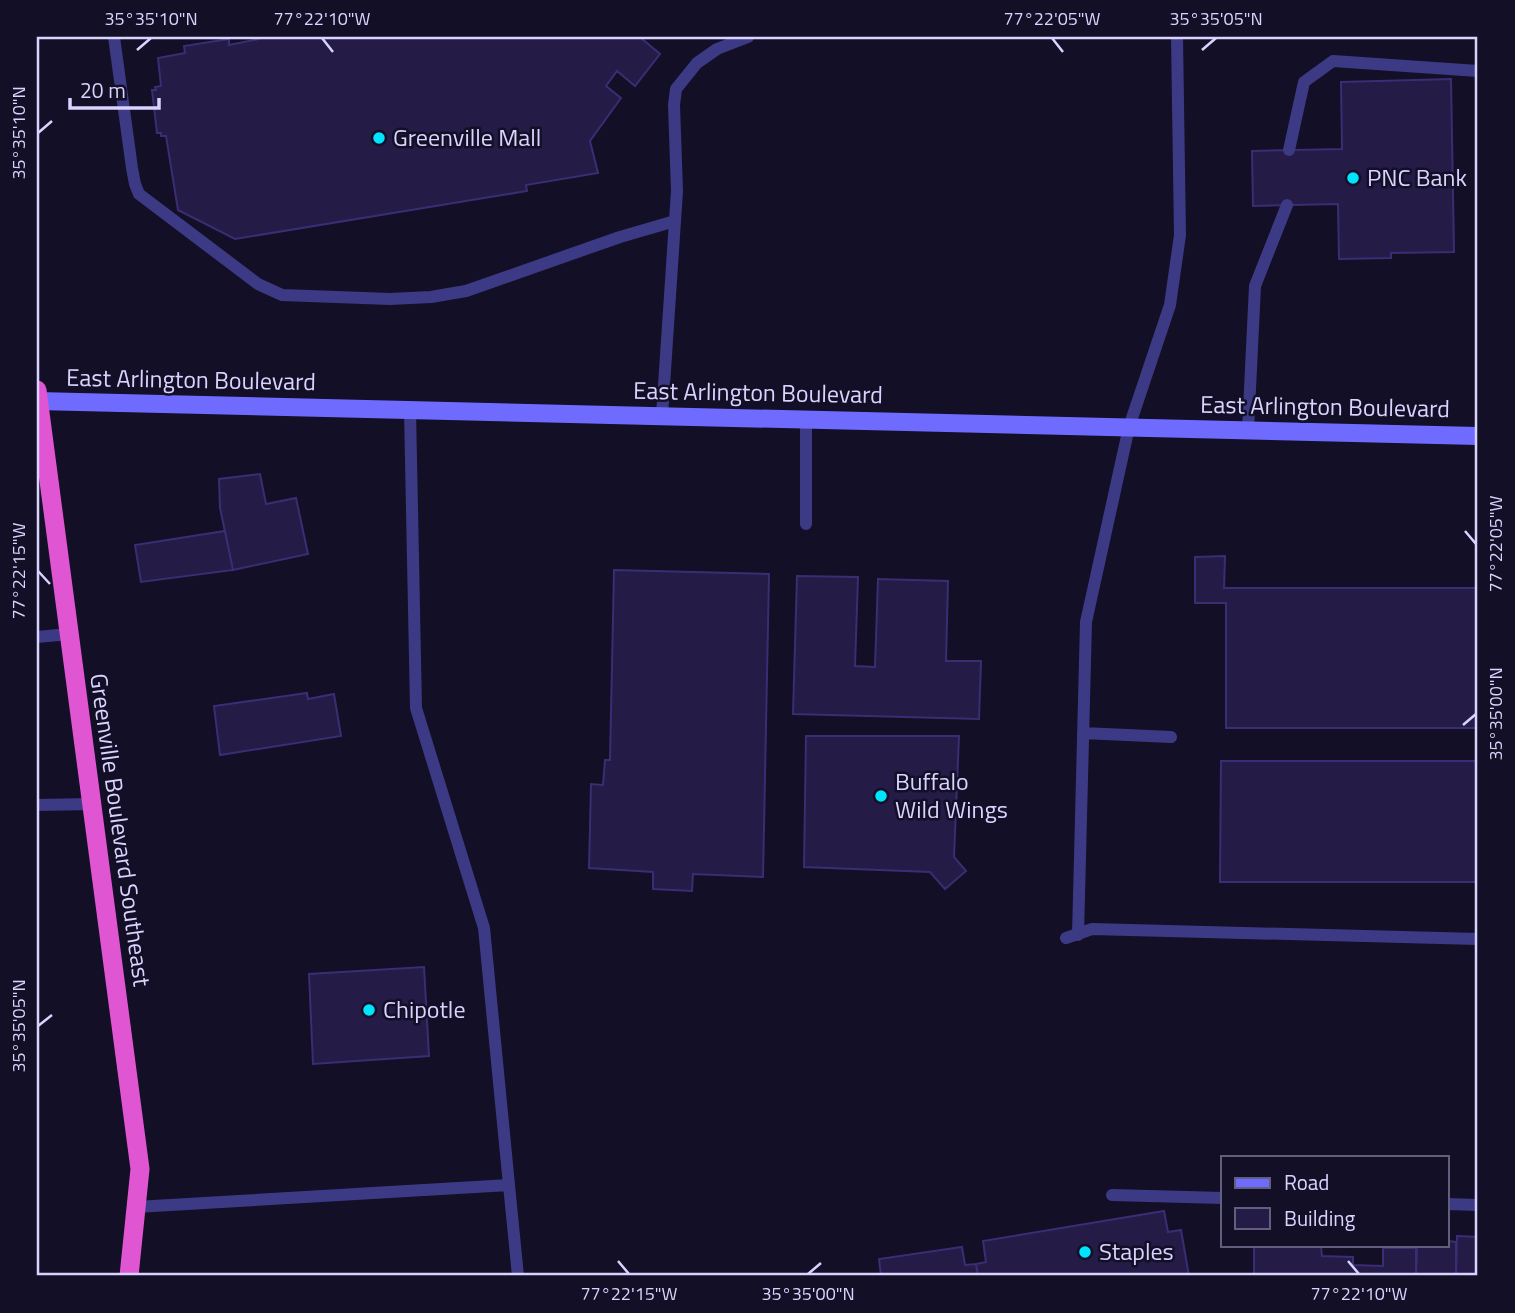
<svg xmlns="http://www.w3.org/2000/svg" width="1515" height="1313" font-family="'Titillium Web',sans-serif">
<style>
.building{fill:#241b47;stroke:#3b2d73;stroke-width:2}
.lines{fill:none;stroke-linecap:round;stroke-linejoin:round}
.service{stroke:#3d3a85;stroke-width:12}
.secondary{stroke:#6f6bff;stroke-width:18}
.trunk{stroke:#e055d1;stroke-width:19}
.ticks{fill:none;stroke:#d9d4ff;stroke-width:2.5}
.poi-dot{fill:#00e5ff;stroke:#130f26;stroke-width:2.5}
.labels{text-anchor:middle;stroke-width:5;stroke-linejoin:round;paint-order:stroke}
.poi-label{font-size:24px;fill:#d9d4ff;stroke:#130f26;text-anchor:start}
.street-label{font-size:24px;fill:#d9d4ff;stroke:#130f26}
.neatline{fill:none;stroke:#d9d4ff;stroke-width:2.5}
.ticks-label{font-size:18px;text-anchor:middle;fill:#d9d4ff}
</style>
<rect width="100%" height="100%" fill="#130f26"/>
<!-- building -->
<path class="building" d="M258,37H642L641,38L660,54L635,86L617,71L606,86L621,98L590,141L598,173L526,185L527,191L235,239L178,210L166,136H161V133H157L152,90H156L155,87L161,86L158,58L185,53L184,46L229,39V45L259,39Z
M1451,79L1454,252L1391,253V258L1339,259L1338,204L1253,206L1252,151L1342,149L1341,82Z
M260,474L266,504L296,498L308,554L233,570L220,508L219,479Z
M225,531L233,570L141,582L135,545Z
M1225,556L1224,588H1478V728H1226V603H1195V557Z
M614,570L769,574L763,877L693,874L692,891L653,889V872L589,868L591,784L603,785L605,760H610Z
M797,576L858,577L855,666L875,667L878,579L948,581L946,661H981L979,719L793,714Z
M307,693L308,699L334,694L341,736L220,755L214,706Z
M806,736H959L954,857L966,871L945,889L930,872L804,867Z
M1221,761H1478V882H1220Z
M424,967L429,1056L313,1064L309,974Z
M1164,1211L1168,1232L1181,1230L1189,1276H978L976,1264L986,1262L983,1241Z
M1457,1236L1478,1237V1276H1456Z
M1447,1241L1456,1242V1276H1416V1245H1447Z
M1254,1245L1321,1247L1322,1256L1353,1257V1265L1383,1266V1248H1417L1416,1276H1254Z
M962,1247L965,1265L976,1264L978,1276H881L879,1259Z"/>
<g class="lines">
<!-- service -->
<path class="service" d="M114,37L132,168L135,184L139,194L258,284L282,295L390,299L431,297L466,291L620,237L675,221
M1289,150L1304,82L1333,61L1478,71
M662,415L677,191L674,105L676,89L697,63L717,49L748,37
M1248,430L1255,286L1287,205
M806,524V419
M37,637L69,634
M1083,733L1171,737
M37,805L92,804
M1078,935L1086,622L1129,427L1170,305L1180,235L1177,37
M1066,938L1092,929L1478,939
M509,1185L518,1276
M1112,1195L1223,1198
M1447,1204L1478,1205
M136,1207L509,1185L484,928L416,708L410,410"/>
<!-- secondary -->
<path class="secondary" d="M37,401L1478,436"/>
<!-- trunk -->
<path class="trunk" d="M37,390L140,1169L129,1276"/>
</g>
<!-- ticks -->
<path class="ticks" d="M322,38L333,52M1052,38L1063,52M137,50L151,38M1202,50L1216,38M38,133L52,121M1465,531L1476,544M38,571L50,584M1463,725L1476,714M38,1026L52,1015M618,1261L629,1274M1348,1261L1359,1274M808,1274L821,1263"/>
<!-- markers -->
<g class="poi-dot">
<circle cx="379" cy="138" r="7"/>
<circle cx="1353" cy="178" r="7"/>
<circle cx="881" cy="796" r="7"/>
<circle cx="369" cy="1010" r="7"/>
<circle cx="1085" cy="1252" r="7"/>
</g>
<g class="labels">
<!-- poi labels -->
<g class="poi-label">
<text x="393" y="146">Greenville Mall</text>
<text x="1367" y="186">PNC Bank</text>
<text x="895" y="790">Buffalo<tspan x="895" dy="28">Wild Wings</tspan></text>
<text x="383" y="1018">Chipotle</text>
<text x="1099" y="1260">Staples</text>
</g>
<!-- street labels -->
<g class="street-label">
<text transform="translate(191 380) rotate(1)" y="8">East Arlington Boulevard</text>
<text transform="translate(758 393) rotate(1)" y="8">East Arlington Boulevard</text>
<text transform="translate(1325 407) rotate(1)" y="8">East Arlington Boulevard</text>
<text transform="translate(120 830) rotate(82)" y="8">Greenville Boulevard Southeast</text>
</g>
</g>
<!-- border -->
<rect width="1515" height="1313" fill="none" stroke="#130f26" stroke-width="77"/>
<!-- legend -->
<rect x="1221" y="1156" width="228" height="91" fill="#130f26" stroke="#625e7d" stroke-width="2"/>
<rect x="1235" y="1178" width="35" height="10" fill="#6f6bff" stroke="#625e7d" stroke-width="2"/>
<text x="1284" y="1190" font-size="21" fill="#d9d4ff">Road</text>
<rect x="1235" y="1208" width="35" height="21" fill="#241b47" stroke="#625e7d" stroke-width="2"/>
<text x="1284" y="1226" font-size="21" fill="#d9d4ff">Building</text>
<!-- scale -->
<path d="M70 98v10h89v-10" fill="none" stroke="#d9d4ff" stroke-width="3.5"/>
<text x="80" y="98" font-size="21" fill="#d9d4ff" stroke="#130f26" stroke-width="5" paint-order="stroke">20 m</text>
<rect x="38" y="38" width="1438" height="1236" class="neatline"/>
<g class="ticks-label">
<text x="151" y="25">35°35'10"N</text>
<text x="322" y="25">77°22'10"W</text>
<text x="1052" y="25">77°22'05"W</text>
<text x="1216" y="25">35°35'05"N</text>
<text transform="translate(19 133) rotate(-90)" y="6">35°35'10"N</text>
<text transform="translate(1496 544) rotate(-90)" y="6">77°22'05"W</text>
<text transform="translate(19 571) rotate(-90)" y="6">77°22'15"W</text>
<text transform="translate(1496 714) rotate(-90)" y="6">35°35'00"N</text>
<text transform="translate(19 1026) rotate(-90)" y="6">35°35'05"N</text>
<text x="629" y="1300">77°22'15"W</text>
<text x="808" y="1300">35°35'00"N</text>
<text x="1359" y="1300">77°22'10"W</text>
</g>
</svg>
